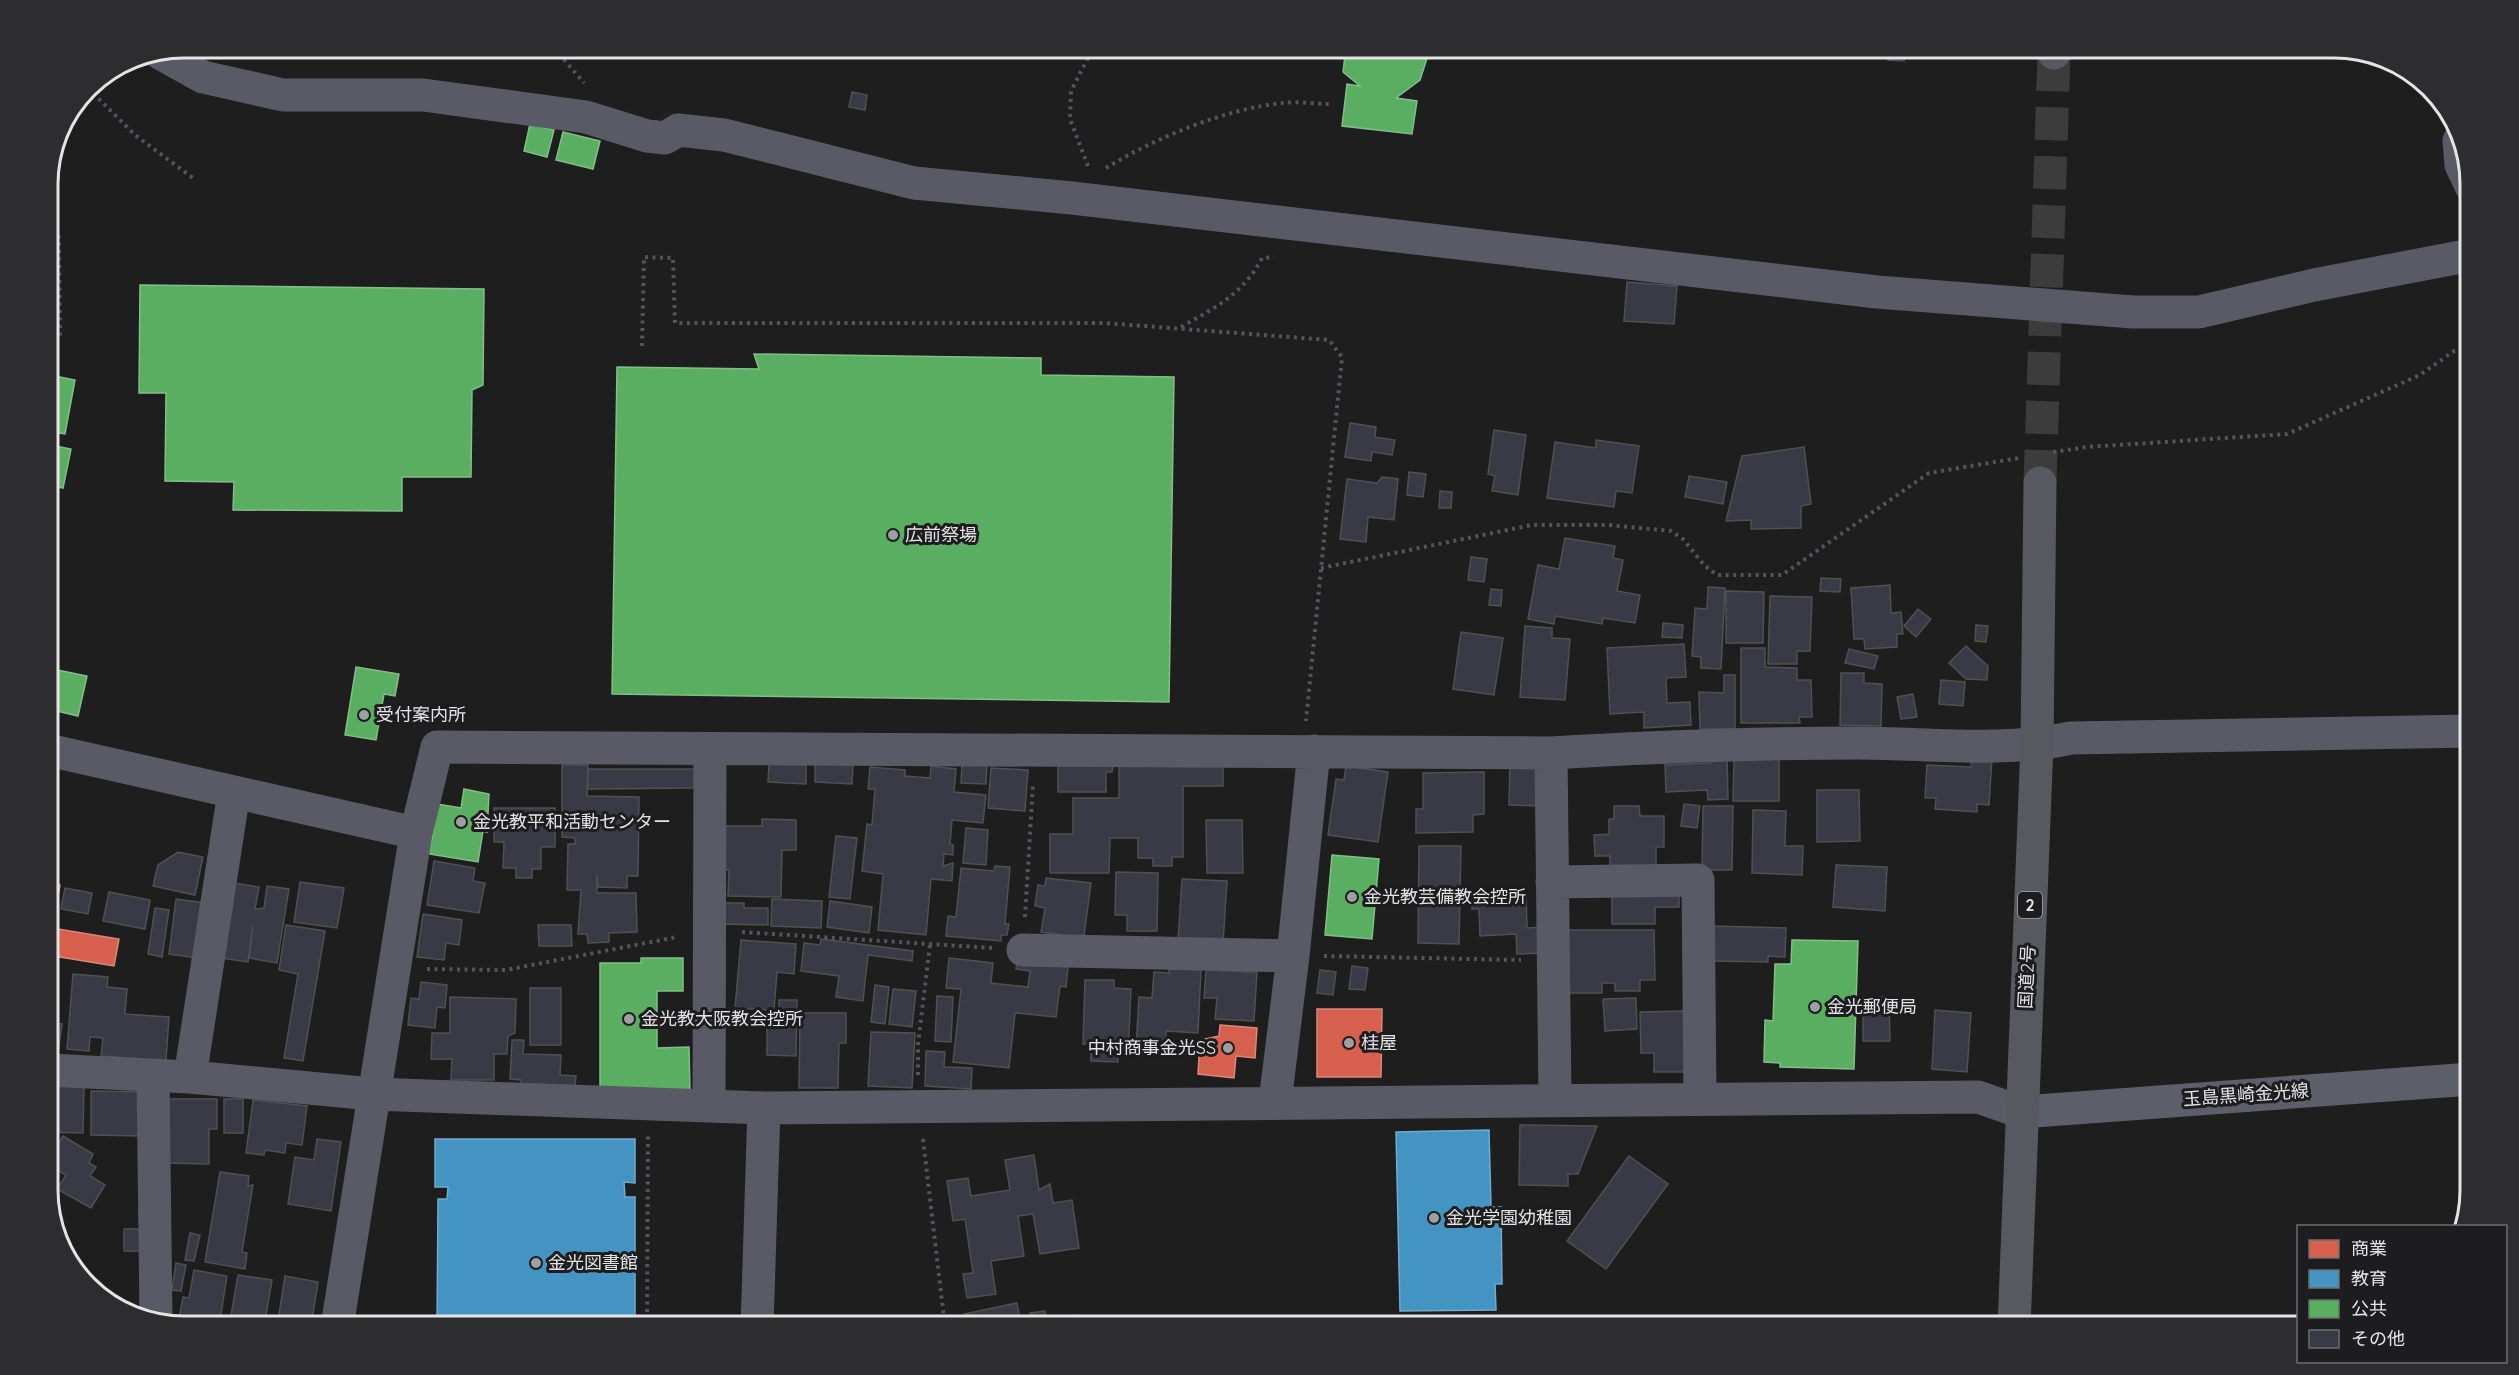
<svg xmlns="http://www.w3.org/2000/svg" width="2519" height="1375" font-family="Quicksand,'Noto Sans JP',sans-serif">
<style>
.shops{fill:#d6604d;stroke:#da887b;stroke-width:1.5}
.schools{fill:#4393c3;stroke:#73abcd;stroke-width:1.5}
.public{fill:#5aae61;stroke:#83be89;stroke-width:1.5}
.building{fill:#3a3a47;stroke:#505051;stroke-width:1.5}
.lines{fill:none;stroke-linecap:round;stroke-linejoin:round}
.trunk-tunnel{stroke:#3c3c3c;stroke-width:33;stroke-dasharray:33 16;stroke-linecap:butt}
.path{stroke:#54555c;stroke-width:4;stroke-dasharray:3 4.5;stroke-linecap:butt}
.minor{stroke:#5a5a66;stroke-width:33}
.secondary{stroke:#5c5e6a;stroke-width:33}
.trunk{stroke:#575860;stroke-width:33}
.poi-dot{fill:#9f9f9f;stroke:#1d1d1f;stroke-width:2}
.labels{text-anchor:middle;stroke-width:6;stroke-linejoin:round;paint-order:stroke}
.shield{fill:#1d1d1f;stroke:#a8a8aa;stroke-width:1.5}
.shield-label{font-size:16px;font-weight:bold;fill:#e4e4e5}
.poi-label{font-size:18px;fill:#e4e4e5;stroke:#1d1d1f;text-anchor:start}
.street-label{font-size:18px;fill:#e4e4e5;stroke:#1d1d1f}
.rim{fill:none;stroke:#e4e4e5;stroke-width:3}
</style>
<rect width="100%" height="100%" fill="#1e1e1e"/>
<!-- shops -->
<path class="shops" d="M48,884L60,885L52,928L119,939L114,966L48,955Z
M1317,1009H1382L1381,1077H1317Z
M1220,1025L1257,1028L1255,1058L1236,1056L1234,1078L1198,1074L1200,1040L1219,1036Z"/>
<!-- schools -->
<path class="schools" d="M1489,1130L1491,1207H1501L1502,1284H1495L1496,1310L1400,1311L1396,1132Z
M435,1139H635V1183L624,1182L625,1197H635V1327H437L438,1199H447L448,1187H435Z"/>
<!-- public -->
<path class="public" d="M1346,48H1424L1428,55L1420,80L1396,98L1417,101L1412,134L1342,126L1347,84L1360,86L1343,72Z
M530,124L554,130L547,157L524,151Z
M563,132L600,141L593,169L556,160Z
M140,285L484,289L483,385L472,390L471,477H402V511L233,510L234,482L165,481L166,393H139Z
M754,354L1041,358V375L1174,377L1169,702L612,694L617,367L759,369Z
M48,366L52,367L50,375L75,380L65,434L53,432L50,445L71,449L63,488L48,485Z
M356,667L399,674L395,696L384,694L376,740L345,735Z
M48,668L87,676L78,716L48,709Z
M464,789L489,794L487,832L483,831L478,862L429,854L438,804L461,808Z
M1332,855L1379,859L1372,939L1325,935Z
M1792,940L1858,941L1854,1069L1780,1067V1063L1764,1062L1765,1020L1773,1021L1775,964H1791Z
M641,958H683V991H657V1048L689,1047L690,1091H600V963H641Z"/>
<!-- building -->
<path class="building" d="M1890,48H1906L1904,61L1888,60Z
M852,92L867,95L865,110L849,107Z
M1627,282L1677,286L1674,324L1624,321Z
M1350,423L1376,427L1375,437L1395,440L1392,455L1372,452L1371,461L1345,457Z
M1494,430L1526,435L1518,495L1492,491L1495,476L1488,474Z
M1596,440L1639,446L1632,493L1616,491L1614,507L1547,498L1555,442L1596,448Z
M1804,447L1811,504L1801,506V528L1751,529V520L1726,521L1742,456Z
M1409,472L1426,474L1423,497L1407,495Z
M1689,476L1727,482L1723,504L1685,497Z
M1382,477L1398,479L1394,520L1368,517L1366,542L1340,539L1347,479L1377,483Z
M1440,491L1452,492L1451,508H1439Z
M1565,538L1615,546L1613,558L1623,560L1617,591L1640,595L1635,623L1603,618L1602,624L1555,616L1554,624L1528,619L1538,565L1559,569Z
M1471,557L1487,559L1484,582L1468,580Z
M1821,578L1841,579L1840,592L1820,591Z
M1890,585L1891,613L1901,612L1903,634H1897V647L1865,649L1864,639H1854L1851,588Z
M1708,587L1725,588L1721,669L1701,668V657L1692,656L1695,608L1707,609Z
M1491,589L1502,590L1501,606L1489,605Z
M1726,591L1764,592L1763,643H1726Z
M1770,596L1812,597L1810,651H1797V664H1768Z
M1918,609L1931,619L1916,637L1904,626Z
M1663,623L1683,625L1682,638L1662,637Z
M1976,625L1988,626L1986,642L1975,641Z
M1525,626L1552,628V638L1570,639L1565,700L1520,697Z
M1461,632L1503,638L1494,695L1453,689Z
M1684,644L1686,677L1666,678L1667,703L1690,702L1691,725L1644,728V712L1610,714L1607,648Z
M1966,646L1988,666L1987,680L1966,679L1949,663Z
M1741,648H1765V667L1797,668V680H1811L1812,717H1799L1800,723H1741Z
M1849,649L1878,656L1874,669L1845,663Z
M1841,673H1864V683L1882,684L1881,726L1840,725Z
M1724,675H1735V729H1700L1699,692L1724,693Z
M1941,680L1965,682L1963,706L1939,704Z
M1913,694L1917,717L1901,719L1897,697Z
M1727,756L1728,799L1708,800L1707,790L1666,792L1665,765L1710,763V757Z
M1972,758L1992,759L1989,805L1977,804V812L1935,809L1936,798H1925L1927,765L1971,767Z
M1734,759H1779V801H1733Z
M962,763L987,764L986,784L961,783Z
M769,764L806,765V784L768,782Z
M815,764L853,765L852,784L815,782Z
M1119,764H1223V786H1183V857H1172V866H1153V858H1138V838H1110L1109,873H1050V834H1073V798H1119Z
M1510,764L1544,765L1542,806L1509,805Z
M562,765H588L587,796L639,797L638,876H627V888L598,887L597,874V893H636L637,932L609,933V942L588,943L587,934H578L581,890H567L568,844H575V838L562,837Z
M931,766L956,769L954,792L986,795L983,823L952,820L950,844L953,845V855L944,854L943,866L953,863L952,881L931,879L926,935L878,930L883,874L862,871L867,824L872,825L875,789H868L870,767L905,770V776L930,778Z
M1058,766H1113L1112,772H1106V792H1058Z
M1346,766L1388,772L1378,842L1328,835L1336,779L1344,780Z
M991,768L1028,770L1025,811L988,808Z
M588,769H695V788L588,789Z
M1484,772V814L1473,815V832L1416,833V809H1423V773Z
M1817,790H1859L1860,841L1817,842Z
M1684,804L1700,806L1697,828L1681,826Z
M1614,806H1639L1640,816H1664V847H1656V868L1610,869V856H1595L1594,835L1609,834V819H1614Z
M1703,806H1733L1732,870H1702Z
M494,808H555V847H541V869H532V878H516V868H503L504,842H494Z
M1753,810L1786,811L1785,846H1803L1802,875L1752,873Z
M762,819L796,820V850H782L781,897L728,896L729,870H719V826H762Z
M1206,820H1242L1243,873H1207Z
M966,828L988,830L986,865L963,863Z
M836,836L857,838L850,899L829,897Z
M1419,846H1461L1459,944L1418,943Z
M178,852L203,857L195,895L153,886L158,865Z
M434,861L475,868L473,881L485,883L479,913L427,905Z
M1836,865L1887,867L1885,911L1833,907Z
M995,866L1010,867L1005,924H1009L1007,935H1001V941L946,936L948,916L956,917L961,868L994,871Z
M1116,872L1158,873L1157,931H1127V915H1115Z
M1046,878L1091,883L1083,943L1062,935L1041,932L1045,908L1035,906L1038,885L1045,886Z
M1182,879L1227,881L1223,944L1178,941Z
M300,882L344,888L337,928L294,922Z
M234,883L259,887L255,909L264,908L267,886L289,889L277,963L249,958L253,926L248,962L222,958Z
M65,888L92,893L88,914L61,909Z
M1679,888V907H1655V924H1612V889Z
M109,892L150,900L145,929L103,921Z
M1526,892L1527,928L1542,927L1543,953L1517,954L1516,934L1480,936L1479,909H1472L1471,894Z
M176,899L205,903L197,958L169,954Z
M772,899L822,901L821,928L771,926Z
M830,901L872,907L869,933L827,927Z
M723,903H744V908H768V925L722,924Z
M155,908L169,910L162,957L148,954Z
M423,914L462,920L459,945L446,943L444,960L417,957Z
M286,925L325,931L303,1061L284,1058L298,974L279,970Z
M538,925H571L572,946H539Z
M1713,926L1786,928L1785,957L1768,956V962L1712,961Z
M1568,930H1654L1655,980H1640V991H1615V983H1602V993H1568Z
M821,939L913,951L912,961L868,955L863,1001L836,997L839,976L801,971L804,943L820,945Z
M741,940L796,944L794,974L777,972L774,1010L735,1008Z
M949,958L993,963L991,983L1028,987L1030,971L1016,969L1017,961L1068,967L1066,987L1060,986L1056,1017L1015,1013L1009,1068L953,1062L961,989L946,988Z
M1352,966L1368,968L1365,990L1349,989Z
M1169,969L1201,970L1198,1033L1166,1031L1165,1050L1136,1049L1139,997L1152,998L1154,972L1169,973Z
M1206,970L1257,972L1254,1021L1215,1019L1217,998H1204Z
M1320,970L1336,972L1333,995L1317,993Z
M73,974L108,977L107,987L127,989L125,1014L169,1017L166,1061L101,1056L103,1038L90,1037L89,1051L67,1049Z
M1085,980H1114V988L1131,989L1128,1056H1118V1062L1091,1061V1044H1083Z
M421,982L447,985L445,1008L437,1007L435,1028L408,1025L411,998L419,999Z
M875,985L889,987L885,1024L871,1022Z
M530,988H561V1045H530Z
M893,989L916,991L912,1027L889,1024Z
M937,996L953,997L951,1042L935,1041Z
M450,997L516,999L515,1033L508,1036L507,1054H494V1080H451L452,1059H431L432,1033H450Z
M1863,997H1889L1890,1041H1863Z
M1636,998L1637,1029L1605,1031L1603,999Z
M779,1000H797L796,1056L767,1055V1017H779Z
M1935,1010L1971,1013L1967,1072L1932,1069Z
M1685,1011L1686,1072H1654V1053H1641L1640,1012Z
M800,1013H846V1043H839L838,1088H799Z
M48,1022L62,1024L58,1053L48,1052Z
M871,1032L915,1033L912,1088L868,1086Z
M512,1040H524L523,1054L561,1055L560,1075L576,1076L575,1086L521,1084V1080L510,1079Z
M926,1051L945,1052L944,1067L972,1068L971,1089L925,1086Z
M48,1085L84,1086L83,1133L48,1132Z
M91,1091L144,1092L143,1136L91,1135Z
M167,1099H217V1129H209V1164L166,1163Z
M224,1099H243V1133H224Z
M253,1100L307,1106L302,1145L286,1143L285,1153L265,1150L264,1155L246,1153Z
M1520,1125L1597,1126L1578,1174H1568V1186L1519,1185Z
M63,1136L93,1154L89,1163L96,1167L90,1176L105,1185L91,1208L57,1189L66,1175L48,1165V1160Z
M317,1139L341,1142L331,1211L288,1204L295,1157L314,1160Z
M1034,1155L1039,1190L1050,1184L1053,1203L1072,1200L1079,1248L1040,1254L1033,1214L1018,1216L1024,1256L991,1261L996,1294L967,1298L963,1274L973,1273L965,1219L953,1221L947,1181L968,1178L971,1196L1010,1190L1005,1160Z
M1629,1156L1668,1184L1606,1269L1567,1241Z
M220,1172L249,1176L248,1186L253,1185L242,1252L247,1253L245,1269L205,1262Z
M124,1229H144V1251H124Z
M190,1233L200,1235L194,1261L185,1260Z
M176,1263L186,1265L181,1291L172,1290Z
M194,1270L227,1276L219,1327L178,1325L183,1297L189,1298Z
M238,1275L272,1280L264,1327H229Z
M285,1276L318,1282L311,1327H277Z
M1017,1303L1020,1321L1012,1323L1013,1327H967L964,1314Z
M1045,1311L1046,1319L1078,1315L1080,1327H1032L1030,1313Z
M1356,1321H1376V1327H1356Z"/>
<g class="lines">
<!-- trunk-tunnel -->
<path class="trunk-tunnel" d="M2040,483L2054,53"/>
<!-- path -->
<path class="path" d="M554,48L584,83
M88,88L135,135L193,178
M1088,166L1070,119L1071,91L1093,48
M1106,168C1155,138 1227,108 1284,103C1299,101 1316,104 1331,104
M48,215L59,238L60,338
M1181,327C1215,308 1244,293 1262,258L1274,257
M642,346L644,257L673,258L675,323H1104L1329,340L1342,357L1306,721
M2053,452L2087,447L2287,434L2420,375L2454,351L2471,344
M1321,568L1532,525H1609L1671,531L1683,539L1704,565L1717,575H1782L1929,473L2019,458
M1025,917L1033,784
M742,932L992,948
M1324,956L1521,960
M427,969L506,970L677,937
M918,1075V1044L930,945
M923,1139L945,1327
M647,1327L648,1136"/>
<!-- minor -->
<path class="minor" d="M160,53L203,77L283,95H423L586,117L647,136L665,138L678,130L724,135L914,183L1072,198L1877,292L2133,312H2199L2314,285L2471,255
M2459,141L2461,165L2471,186
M48,750L416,833
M1551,753L1555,1099
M1552,882L1698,880L1700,1098
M1023,950L1293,956
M48,1070L190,1077L373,1094L764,1108L1978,1097L2021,1112
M153,1076L156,1320
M190,1077L234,792
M1275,1102L1293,956L1314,751
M709,1106L710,749
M337,1327L416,833L437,747L1551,753C1653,747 1755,743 1857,743C1928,743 2000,753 2071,738L2471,731
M757,1327L764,1108"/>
<!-- secondary -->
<path class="secondary" d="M2021,1112L2471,1079"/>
<!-- trunk -->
<path class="trunk" d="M2054,48V53
M2014,1327L2037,744L2040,483"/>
</g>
<!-- markers -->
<g class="poi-dot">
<circle cx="893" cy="535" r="6"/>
<circle cx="364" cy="715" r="6"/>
<circle cx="461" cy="822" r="6"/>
<circle cx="1352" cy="897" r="6"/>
<circle cx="1815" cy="1007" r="6"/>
<circle cx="629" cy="1019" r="6"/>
<circle cx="1349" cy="1043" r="6"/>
<circle cx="1228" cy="1048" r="6"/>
<circle cx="1434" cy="1218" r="6"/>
<circle cx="536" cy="1263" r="6"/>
</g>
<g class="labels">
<!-- shield labels -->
<rect class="shield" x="2018" y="892" width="24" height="26" rx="4.5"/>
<g class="shield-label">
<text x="2030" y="911">2</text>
</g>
<!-- poi labels -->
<g class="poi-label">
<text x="905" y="541">広前祭場</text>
<text x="376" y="721">受付案内所</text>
<text x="473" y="828">金光教平和活動センター</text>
<text x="1364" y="903">金光教芸備教会控所</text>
<text x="1827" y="1013">金光郵便局</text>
<text x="641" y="1025">金光教大阪教会控所</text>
<text x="1361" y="1049">桂屋</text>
<text x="1216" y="1054" text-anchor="end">中村商事金光SS</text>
<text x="1446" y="1224">金光学園幼稚園</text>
<text x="548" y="1269">金光図書館</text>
</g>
<!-- street labels -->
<g class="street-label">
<text transform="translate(2027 977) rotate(-87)" y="6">国道2号</text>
<text transform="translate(2246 1095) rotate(-4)" y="6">玉島黒崎金光線</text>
</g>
</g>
<!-- crop -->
<path d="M0 0H2519V1375H0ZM184 58H2334A126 126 0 0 1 2460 184V1190A126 126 0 0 1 2334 1316H184A126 126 0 0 1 58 1190V184A126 126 0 0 1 184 58Z" fill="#2d2d2f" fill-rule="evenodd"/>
<path class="rim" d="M184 58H2334A126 126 0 0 1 2460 184V1190A126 126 0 0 1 2334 1316H184A126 126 0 0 1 58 1190V184A126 126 0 0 1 184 58Z"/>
<!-- legend -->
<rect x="2297" y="1225" width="210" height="138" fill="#1d1d1f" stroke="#6d6d6e" stroke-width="1.5"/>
<rect x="2309" y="1240" width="30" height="18" fill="#d6604d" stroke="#6d6d6e" stroke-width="1.5"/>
<text x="2351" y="1255" font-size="18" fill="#e4e4e5">商業</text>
<rect x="2309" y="1270" width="30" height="18" fill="#4393c3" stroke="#6d6d6e" stroke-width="1.5"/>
<text x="2351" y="1285" font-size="18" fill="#e4e4e5">教育</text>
<rect x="2309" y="1300" width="30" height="18" fill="#5aae61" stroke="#6d6d6e" stroke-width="1.5"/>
<text x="2351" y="1315" font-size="18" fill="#e4e4e5">公共</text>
<rect x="2309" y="1330" width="30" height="18" fill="#3a3a47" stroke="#6d6d6e" stroke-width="1.5"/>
<text x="2351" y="1345" font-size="18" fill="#e4e4e5">その他</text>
</svg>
